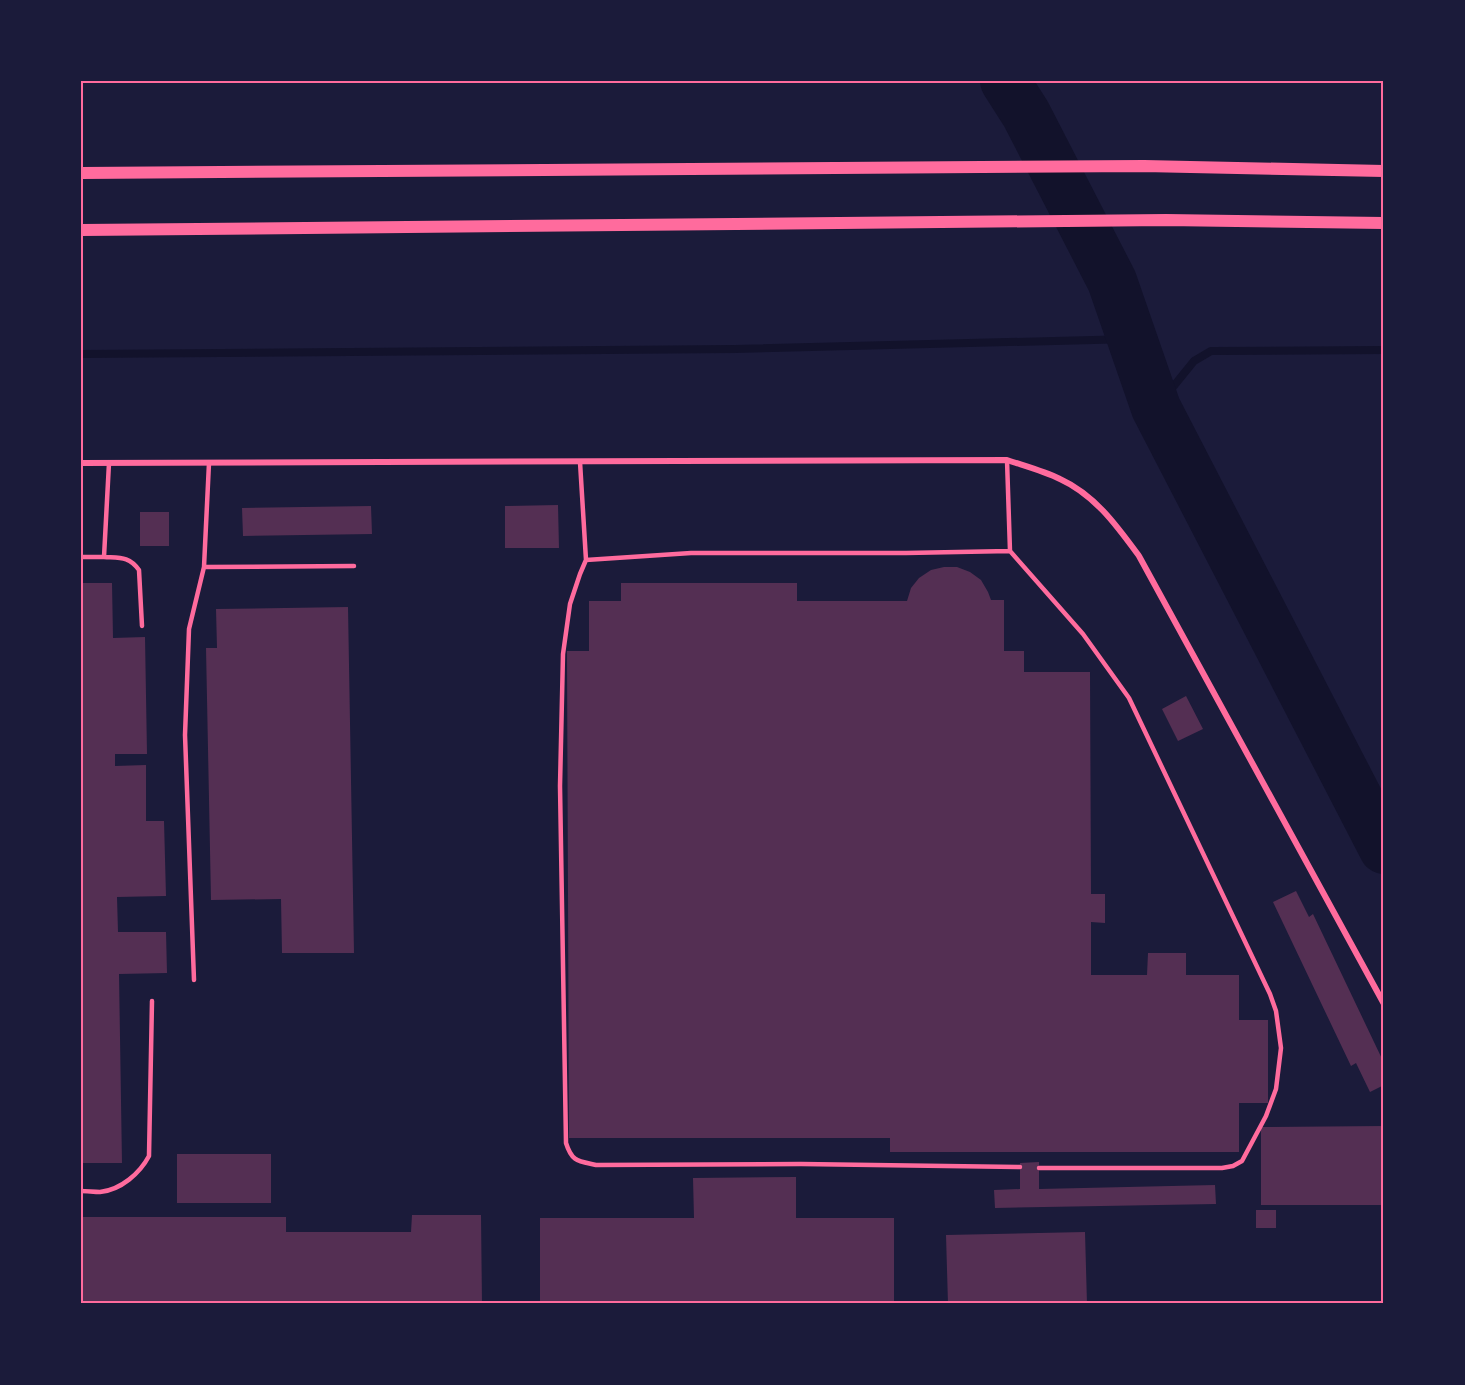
<svg xmlns="http://www.w3.org/2000/svg" width="1465" height="1385" font-family="'Public Sans',sans-serif">
<style>
.lines{fill:none;stroke-linecap:round;stroke-linejoin:round}
.stream{stroke:#12122b;stroke-width:8}
.river{stroke:#12122b;stroke-width:50}
.building{fill:#542f53}
.service{stroke:#ff6b9d;stroke-width:4.5}
.minor{stroke:#ff6b9d;stroke-width:6}
.secondary{stroke:#ff6b9d;stroke-width:12}
.neatline{fill:none;stroke:#ff6b9d;stroke-width:2}
</style>
<rect width="100%" height="100%" fill="#1b1b3a"/>
<g class="lines">
<!-- stream -->
<path class="stream" d="M1008,86L1014,81
M81,354L735,349L1132,339
M1156,408L1194,361L1211,351L1384,350"/>
<!-- river -->
<path class="river" d="M1005,81L1026,114L1112,281L1156,408L1384,849"/>
</g>
<!-- building -->
<path class="building" d="M558,505L559,548H505V506Z
M371,506L372,534L243,536L242,508Z
M140,512H169V546H140Z
M944,567H957L970,572L981,580L988,592L991,600H1004V651H1024V672H1090L1091,894H1105V923L1091,922V975H1147L1148,953H1186V975H1239V1020H1268V1103H1239V1152H890V1138H569L567,651H589V601H621V583H797V601H907L911,588L919,578L931,570Z
M81,583H112L113,638L145,637L147,754H115V766L146,765V821H164L166,896L117,897L118,932H166L167,973L119,974L122,1163H81Z
M348,607L354,953H282L281,899L211,900L206,648H217L216,609Z
M1186,696L1203,729L1178,741L1162,709Z
M1296,891L1309,917L1313,914L1384,1063V1085L1370,1092L1356,1063L1351,1066L1273,902Z
M1384,1126V1205H1261V1127Z
M177,1154H271V1203H177Z
M1039,1162V1189L1215,1185L1216,1204L995,1208L994,1190L1020,1189V1163Z
M796,1177V1218H894V1304H540V1218H694L693,1178Z
M1256,1210H1276V1228H1256Z
M412,1215H481L482,1304H81V1217H286V1232H411Z
M1085,1232L1087,1304H948L946,1235Z"/>
<g class="lines">
<!-- service -->
<path class="service" d="M1007,460L1010,551L1083,634L1129,698L1270,994L1276,1011L1281,1048L1276,1089L1266,1116L1242,1161L1233,1166L1222,1168H1039
M580,462L586,560
M1010,551L906,553H691L586,560L580,574L570,604L563,654L560,786L566,1143C572,1162 578,1161 596,1165L801,1164L1020,1167
M81,557H104L109,463
M104,557C120,558 129,556 139,570L142,626
M204,567L354,566
M194,980L185,735L189,629L204,567L209,463
M81,1191C87,1191 94,1192 100,1192C121,1190 140,1173 149,1156L152,1001"/>
<!-- minor -->
<path class="minor" d="M81,463L1007,460C1025,466 1044,471 1060,479C1095,495 1117,526 1139,556L1384,1004"/>
<!-- secondary -->
<path class="secondary" d="M81,173L1144,166L1384,171
M81,230L1166,220L1384,223"/>
</g>
<!-- border -->
<rect width="1465" height="1385" fill="none" stroke="#1b1b3a" stroke-width="165"/>
<rect x="82" y="82" width="1300" height="1220" class="neatline"/>
</svg>
